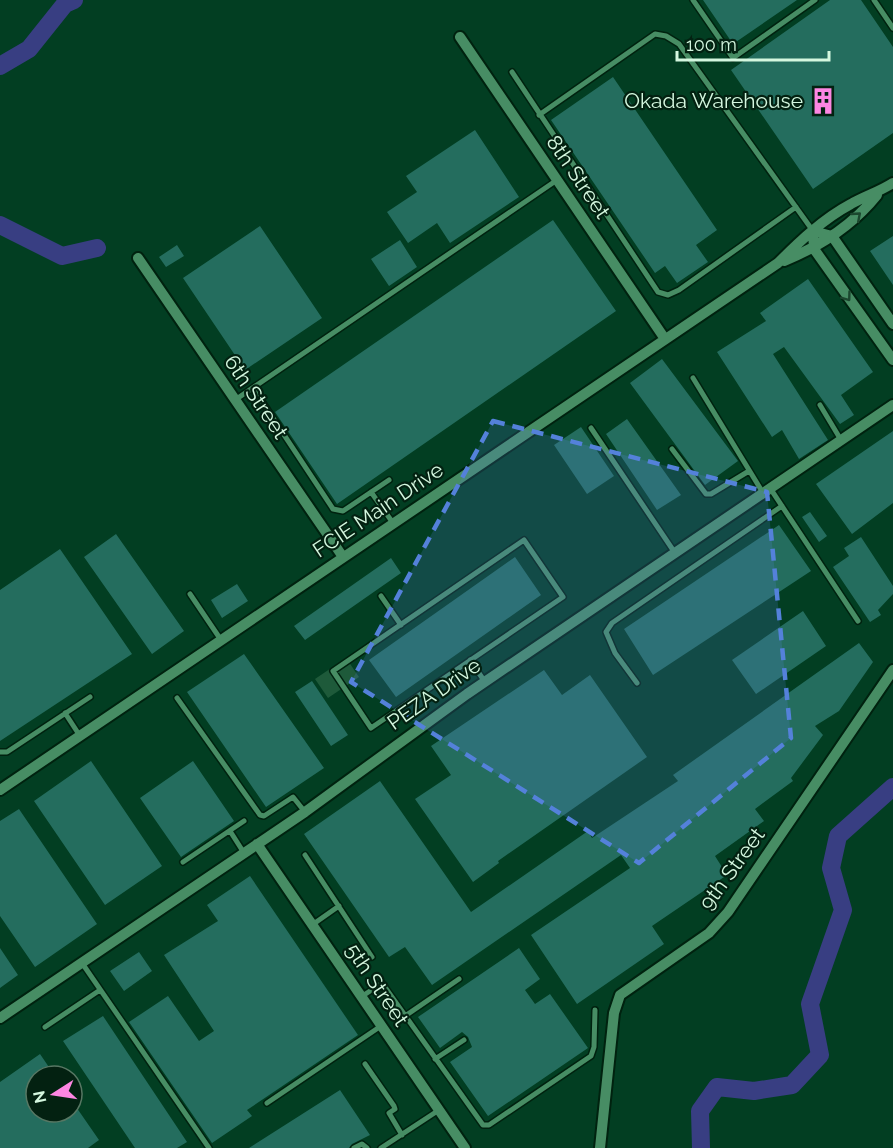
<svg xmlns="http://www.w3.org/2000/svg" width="893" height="1148" font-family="Raleway,sans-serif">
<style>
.green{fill:#1e5a3a}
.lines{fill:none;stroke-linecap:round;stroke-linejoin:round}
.river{stroke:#383e82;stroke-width:18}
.building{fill:#246d5e}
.service-casing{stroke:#00220f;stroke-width:8}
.minor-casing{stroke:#00220f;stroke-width:14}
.service{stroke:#478d64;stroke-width:5}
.minor{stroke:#478d64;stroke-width:10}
.oneway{stroke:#1b472e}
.marked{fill:#5481da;fill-opacity:0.2;stroke:#5481da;stroke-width:4.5;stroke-dasharray:12 8;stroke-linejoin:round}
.labels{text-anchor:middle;stroke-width:4.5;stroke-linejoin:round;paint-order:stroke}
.poi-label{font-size:21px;fill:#d4f7df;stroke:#032111;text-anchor:end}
.street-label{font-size:21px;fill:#d4f7df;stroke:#032111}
</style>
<rect width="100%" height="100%" fill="#023e22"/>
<!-- green -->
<path class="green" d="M346,658L359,677L328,698L315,679Z"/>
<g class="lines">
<!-- river -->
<path class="river" d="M0,66L29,49L65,4L74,0
M0,225L62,256L97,248
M701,1148L700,1111L717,1087L754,1091L792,1085L820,1055L810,1004L843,910L831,868L838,836L893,787"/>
</g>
<!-- building -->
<path class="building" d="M703,0H797L733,44Z
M830,0H861L893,47V133L813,189L731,70Z
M613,77L717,230L696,245L708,262L677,283L665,266L655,273L551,120Z
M475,130L519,197L450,243L437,223L408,243L387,212L417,192L406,176Z
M553,220L616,311L337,504L275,412Z
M260,226L322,318L245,370L183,278Z
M893,236V285L870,251Z
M400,240L417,267L389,286L371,259Z
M177,245L184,256L166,267L159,257Z
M808,279L873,372L841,395L854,415L840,424L784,347L773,354L828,440L799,459L782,430L772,437L717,352L766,321L760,313Z
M662,359L738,461L705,485L630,383Z
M627,419L681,495L657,510L606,434Z
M581,427L614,476L587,494L554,445Z
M893,431V503L852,534L816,484Z
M810,512L827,536L819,542L802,517Z
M779,525L811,571L653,675L624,629Z
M116,534L184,631L152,654L84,557Z
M861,537L893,586V594L878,610L881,615L870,622L833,567L849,556L844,548Z
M60,549L132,654L0,741V590Z
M515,557L541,595L396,697L369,660Z
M391,558L401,573L305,640L294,626Z
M237,584L248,601L222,618L211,600Z
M803,611L826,646L756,694L732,660Z
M859,643L873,662L839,711L815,726L823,735L791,778L793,781L755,809L764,821L715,856L727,875L652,926L664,944L577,1004L531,935L630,868L621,855L432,985L405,947L389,957L304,834L380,781L471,912L588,831L592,838L678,781L673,775Z
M244,654L324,768L266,807L187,692Z
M544,670L562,695L590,675L647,757L498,861L499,863L473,882L415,799L451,775L431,746Z
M312,681L348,735L331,746L295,692Z
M91,761L162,866L105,905L34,801Z
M193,761L234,821L181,857L140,798Z
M19,809L97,924L35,967L0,916V821Z
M250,876L358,1035L247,1110L252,1116L212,1143L129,1022L168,996L199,1041L214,1031L164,955L218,921L207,905Z
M0,948L18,975L0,988Z
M519,948L540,979L525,990L535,1004L550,994L588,1048L488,1116L450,1062L472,1047L468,1037L462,1032L440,1048L418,1017Z
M139,952L152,971L124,991L110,971Z
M103,1016L187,1142L177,1148H135L63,1041Z
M40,1054L55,1076H36V1112H72V1101L99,1140L88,1148H0V1082Z
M340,1090L370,1135L352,1144L349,1148H249Z"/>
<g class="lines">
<defs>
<path id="service" d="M693,0L733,58L815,0
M874,0L893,28
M512,72L658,292L668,295L679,290L796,207
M539,115L655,34L666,36L679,44L813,231
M693,378L763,493
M253,388L333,509L343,511L389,480
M235,400L557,180
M820,405L841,440
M591,428L675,553
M672,449L706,494H711L749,471
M770,488L858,621
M371,492L393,523
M524,540L563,597L371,728L333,671Z
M190,594L221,640
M381,596L401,625
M470,660L485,682
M637,683L615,653L606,632L612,623L782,506
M177,698L260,815L264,816L293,797L305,812
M65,713L80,736
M0,752H7L90,697
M230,831L244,853
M305,855L372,957
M183,862L244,821
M312,925L339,906
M82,963L209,1148
M361,997L382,983L483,1125H489L591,1056L594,1047L595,1010
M405,1016L459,979
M45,1027L100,990
M435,1059L464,1040
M365,1064L394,1106L395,1109L389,1113L402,1135
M267,1103L381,1026
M354,1148L362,1144L367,1148
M381,1148L439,1110"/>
<path id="minor" d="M460,37L665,339
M813,231L814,249L893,360
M813,231L832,236L893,324
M138,258L343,557
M784,261C821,246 852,226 877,195
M0,790L778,263C800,241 823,219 851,204C865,196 879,192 893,183
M257,844L465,1148
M0,1018L305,812L467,694L893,405
M600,1148L614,1013L620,995L709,933L728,912L893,670"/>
</defs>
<!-- service casing -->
<use href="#service" class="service-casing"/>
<!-- minor casing -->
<use href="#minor" class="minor-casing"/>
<!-- service -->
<use href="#service" class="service"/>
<!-- minor -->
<use href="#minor" class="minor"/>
</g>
<!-- one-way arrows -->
<defs><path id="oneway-chevron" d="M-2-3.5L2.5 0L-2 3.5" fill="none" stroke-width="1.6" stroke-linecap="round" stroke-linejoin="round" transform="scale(1.5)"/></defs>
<g class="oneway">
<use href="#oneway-chevron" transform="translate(857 216) rotate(-41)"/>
<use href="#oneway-chevron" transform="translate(847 297) rotate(54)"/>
</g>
<!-- marked area -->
<path class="marked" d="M493,421L767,492L791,738L639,863L351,682Z"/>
<!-- icons -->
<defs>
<symbol id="building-bare" viewBox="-9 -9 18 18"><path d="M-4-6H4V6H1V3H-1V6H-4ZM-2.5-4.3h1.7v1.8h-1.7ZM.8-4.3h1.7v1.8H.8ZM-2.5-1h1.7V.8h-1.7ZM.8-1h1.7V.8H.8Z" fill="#fd86e2" stroke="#032111" stroke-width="2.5" paint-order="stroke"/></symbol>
</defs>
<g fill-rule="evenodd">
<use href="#building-bare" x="804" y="82" width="38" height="38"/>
</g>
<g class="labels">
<!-- poi labels -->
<g class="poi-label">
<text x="803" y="108">Okada Warehouse</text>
</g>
<!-- street labels -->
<g class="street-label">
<text transform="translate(578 177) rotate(56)" y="7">8th Street</text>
<text transform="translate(256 397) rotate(56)" y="7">6th Street</text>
<text transform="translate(378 510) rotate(-34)" y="7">FCIE Main Drive</text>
<text transform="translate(434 694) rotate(-35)" y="7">PEZA Drive</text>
<text transform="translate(732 869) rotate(-54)" y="7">9th Street</text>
<text transform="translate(377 985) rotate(56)" y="7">5th Street</text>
</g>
</g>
<!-- north arrow -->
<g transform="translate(54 1094) rotate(258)"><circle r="28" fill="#032111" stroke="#577763" stroke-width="1.5"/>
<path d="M0-4.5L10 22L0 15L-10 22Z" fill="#fd86e2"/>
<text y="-9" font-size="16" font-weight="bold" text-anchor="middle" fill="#d4f7df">N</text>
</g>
<!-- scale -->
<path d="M677 51v9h152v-9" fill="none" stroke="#d4f7df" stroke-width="3"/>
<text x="686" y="51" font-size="18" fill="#d4f7df" stroke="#032111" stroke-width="4.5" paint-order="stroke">100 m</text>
</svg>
